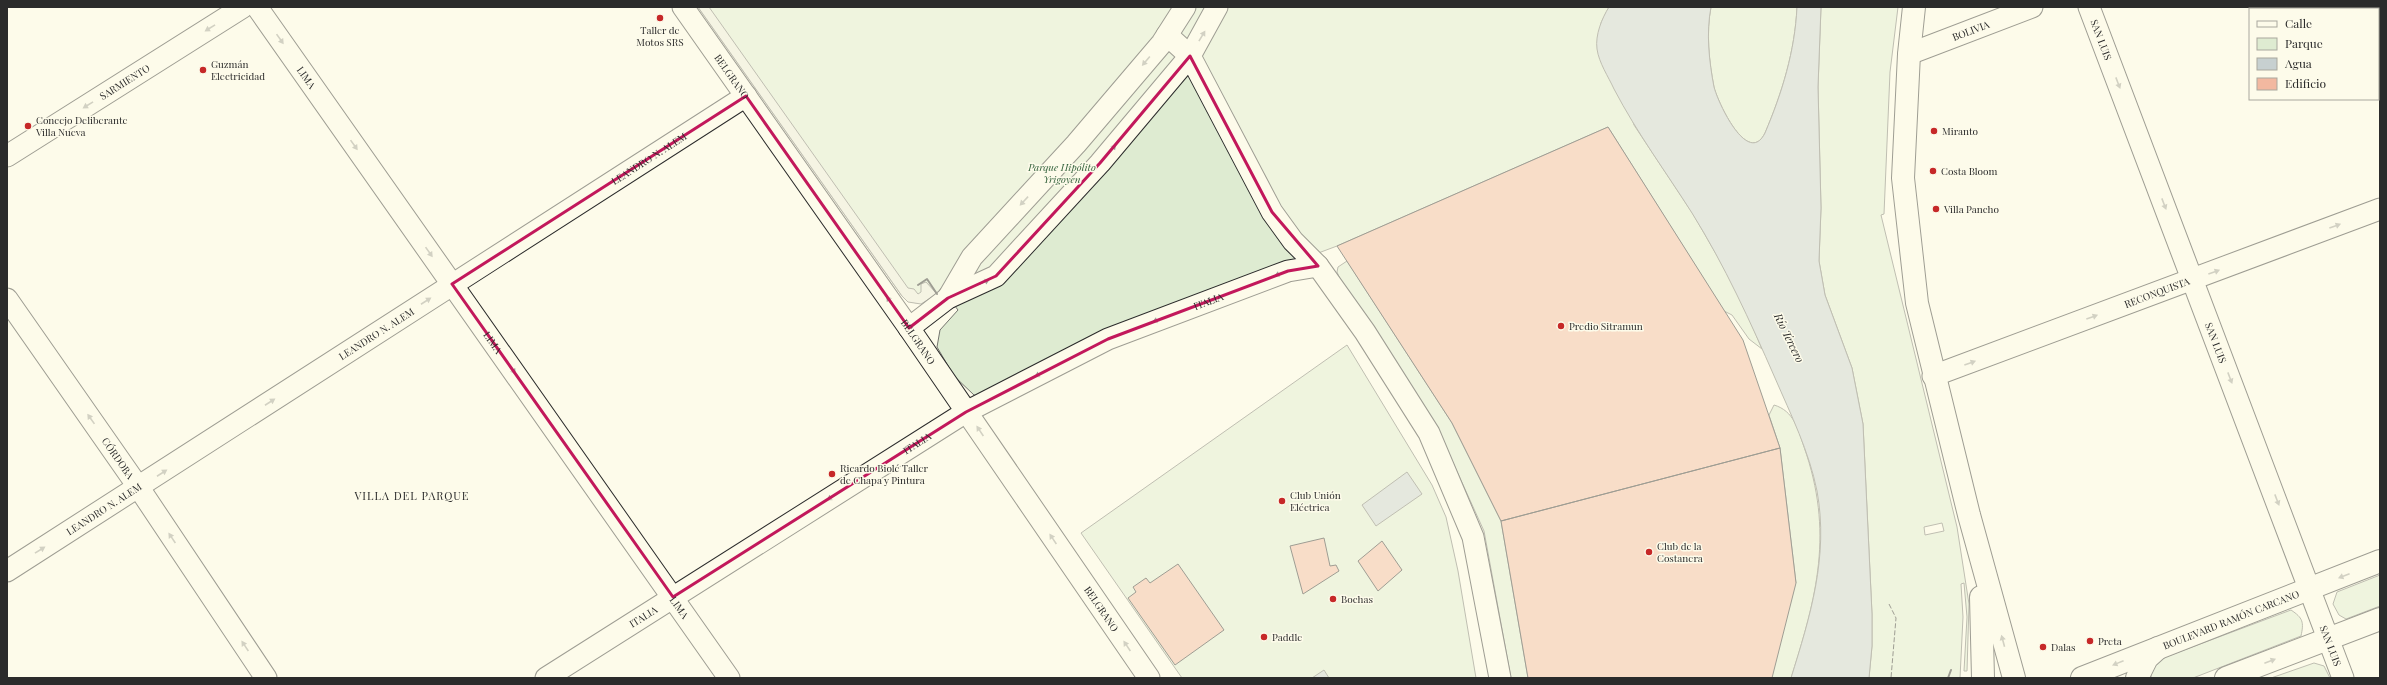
<svg xmlns="http://www.w3.org/2000/svg" width="2387" height="685" font-family="'Playfair Display',serif">
<style>
.green{fill:#deebd1;stroke:#74746e;fill-rule:evenodd}
.parking{fill:#eceadb;stroke:#74746e}
.water{fill:#c7d0d0;stroke:#74746e}
.building{fill:#f2b8a0;stroke:#2b2b2b}
.lines{fill:none;stroke-linecap:round;stroke-linejoin:round}
.minor-casing{stroke:#2b2b2b;stroke-width:23}
.major-casing{stroke:#2b2b2b;stroke-width:24}
.minor{stroke:#fdfbea;stroke-width:21}
.major{stroke:#fdfbea;stroke-width:22}
.fence{stroke:#2b2b2b;stroke-width:1;stroke-dasharray:5 2;stroke-linecap:butt}
.wall{stroke:#2b2b2b;stroke-width:2}
.oneway{fill:#9e9d94}
.marked{fill:none;stroke:#c2185b;stroke-width:3;stroke-linejoin:round}
.poi-dot{fill:#c62828;stroke:#fdfbea;stroke-width:1.5}
.labels{text-anchor:middle;stroke-width:3;stroke-linejoin:round;paint-order:stroke}
.poi-label{font-size:10px;fill:#2b2b2b;stroke:#fdfbea;text-anchor:start}
.street-label{font-size:10px;fill:#2b2b2b;stroke:#fdfbea}
.park-label{font-size:10px;font-style:italic;fill:#34623c;stroke:#fdfbea}
.water-label{font-size:11px;font-style:italic;fill:#2b2b2b;stroke:#fdfbea}
.neighbourhood-label{font-size:11px;letter-spacing:1px;fill:#2b2b2b;stroke:#fdfbea}
</style>
<rect width="100%" height="100%" fill="#fdfbea"/>
<!-- green -->
<path class="green" d="M698,7H1609L1601,23L1634,125L1693,214L1719,259L1742,302L1762,349L1749,339L1732,315L1724,311L1608,127L1337,246L1110,331L977,396L974,395L954,376L937,347L940,330L958,310L941,288C931,302 916,309 902,296Z
M1711,7H1797C1795,51 1782,93 1765,133C1748,167 1718,103 1714,87C1709,61 1706,33 1711,7Z
M1821,7H1898L1890,72L1884,214L1881,215L1957,527L1969,604L1967,671H1964L1967,617L1964,583L1961,584L1963,617L1960,678H1869L1872,646V614L1863,424L1852,368L1825,295L1819,261L1821,208L1818,87ZM1942,523L1944,531L1925,535L1924,527Z
M1347,261L1452,423L1501,521L1528,678H1511L1484,531L1440,434L1340,279L1337,272L1338,267Z
M1347,345L1432,485L1446,517L1458,571L1476,678H1182L1081,533Z
M1774,405C1794,411 1798,429 1804,447C1834,532 1817,596 1791,678H1663L1796,583L1780,448L1769,415Z
M2380,575V606L2346,619L2339,615L2333,604L2337,592Z
M2291,610C2303,618 2304,622 2301,636L2193,678H2151L2152,666L2160,659Z
M2314,663L2324,666L2330,678H2271Z"/>
<!-- parking -->
<path class="parking" d="M698,7H709L908,288L914,289L918,294L921,292V284L926,282L937,294L921,304L908,302L902,296Z"/>
<!-- water -->
<path class="water" d="M1609,7H1711C1706,33 1709,61 1714,87C1718,103 1748,167 1765,133C1782,93 1795,51 1797,7H1821L1818,87L1821,208L1819,261L1825,295L1852,368L1863,424L1872,614V646L1869,678H1791C1810,617 1829,556 1817,491C1809,451 1791,415 1775,378C1750,321 1725,266 1692,213C1666,172 1637,133 1614,89C1608,76 1599,63 1597,49C1595,35 1602,18 1609,7Z
M1407,472L1422,494L1376,526L1362,505Z
M1324,670L1329,678H1312Z"/>
<!-- building -->
<path class="building" d="M1608,127L1743,340L1780,448L1501,521L1452,423L1337,246Z
M1780,448L1796,583L1772,678H1528L1501,521Z
M1324,538L1330,566L1336,565L1339,571L1303,594L1290,546Z
M1382,541L1402,570L1378,591L1358,561Z
M1178,564L1224,630L1175,665L1128,598L1136,592L1133,587L1146,578L1150,583Z"/>
<g class="lines">
<defs>
<g id="minor">
<path id="s1" d="M257,7L729,678"/>
<path id="s2" d="M683,7L909,328L1149,678"/>
<path id="s3" d="M2089,7L2343,678"/>
<path d="M1167,35L1190,56L1272,212L1293,241L1318,266L1365,332L1429,433L1473,537L1500,678"/>
<path id="s4" d="M1909,54L2032,7"/>
<path id="s5" d="M7,156L243,7"/>
<path d="M948,298L972,257L1076,144L1162,43L1185,7"/>
<path id="s6" d="M7,299L139,488L266,678"/>
<path d="M909,328L948,298L996,276L1100,163L1190,56L1217,7"/>
<path id="s7" d="M1933,376L2380,209"/>
<path id="s8" d="M7,571L746,96"/>
<path id="s9" d="M546,678L966,412L1108,339L1288,271L1318,266"/>
</g>
<g id="major">
<path d="M1914,7L1909,54L1903,178L1917,303L1969,515L2014,678"/>
<path d="M1981,597L1983,678"/>
<path id="s10" d="M2082,678L2380,561"/>
<path d="M2137,678L2147,658L2158,648"/>
<path d="M2226,678L2380,619"/>
</g>
</defs>
<!-- minor casing -->
<use href="#minor" class="minor-casing"/>
<!-- major casing -->
<use href="#major" class="major-casing"/>
<!-- minor -->
<use href="#minor" class="minor"/>
<!-- major -->
<use href="#major" class="major"/>
<!-- fence -->
<path class="fence" d="M1889,604L1896,618L1891,678"/>
<!-- wall -->
<path class="wall" d="M918,285L927,279L937,294
M1948,678L1951,670"/>
</g>
<!-- one-way arrows -->
<defs><path id="oneway-solid" d="M-6-.8H1V-3.2L6.5 0L1 3.2V.8H-6Z"/></defs>
<g class="oneway">
<use href="#oneway-solid" transform="translate(210 28) rotate(148)"/>
<use href="#oneway-solid" transform="translate(1202 36) rotate(-59)"/>
<use href="#oneway-solid" transform="translate(280 39) rotate(55)"/>
<use href="#oneway-solid" transform="translate(1146 61) rotate(130)"/>
<use href="#oneway-solid" transform="translate(2118 83) rotate(69)"/>
<use href="#oneway-solid" transform="translate(88 105) rotate(148)"/>
<use href="#oneway-solid" transform="translate(354 145) rotate(55)"/>
<use href="#oneway-solid" transform="translate(1112 149) rotate(-50)"/>
<use href="#oneway-solid" transform="translate(1024 201) rotate(133)"/>
<use href="#oneway-solid" transform="translate(2164 204) rotate(69)"/>
<use href="#oneway-solid" transform="translate(2335 226) rotate(-20)"/>
<use href="#oneway-solid" transform="translate(429 252) rotate(55)"/>
<use href="#oneway-solid" transform="translate(2214 272) rotate(-20)"/>
<use href="#oneway-solid" transform="translate(1280 274) rotate(159)"/>
<use href="#oneway-solid" transform="translate(984 282) rotate(-25)"/>
<use href="#oneway-solid" transform="translate(426 301) rotate(-33)"/>
<use href="#oneway-solid" transform="translate(890 301) rotate(-125)"/>
<use href="#oneway-solid" transform="translate(2092 317) rotate(-20)"/>
<use href="#oneway-solid" transform="translate(1158 320) rotate(159)"/>
<use href="#oneway-solid" transform="translate(1970 363) rotate(-20)"/>
<use href="#oneway-solid" transform="translate(512 369) rotate(55)"/>
<use href="#oneway-solid" transform="translate(1040 374) rotate(153)"/>
<use href="#oneway-solid" transform="translate(2230 378) rotate(69)"/>
<use href="#oneway-solid" transform="translate(270 402) rotate(-33)"/>
<use href="#oneway-solid" transform="translate(91 419) rotate(-125)"/>
<use href="#oneway-solid" transform="translate(980 431) rotate(-124)"/>
<use href="#oneway-solid" transform="translate(162 473) rotate(-33)"/>
<use href="#oneway-solid" transform="translate(832 497) rotate(148)"/>
<use href="#oneway-solid" transform="translate(2277 500) rotate(69)"/>
<use href="#oneway-solid" transform="translate(172 538) rotate(-124)"/>
<use href="#oneway-solid" transform="translate(1053 539) rotate(-124)"/>
<use href="#oneway-solid" transform="translate(40 550) rotate(-32)"/>
<use href="#oneway-solid" transform="translate(2344 576) rotate(159)"/>
<use href="#oneway-solid" transform="translate(2003 641) rotate(-105)"/>
<use href="#oneway-solid" transform="translate(245 646) rotate(-124)"/>
<use href="#oneway-solid" transform="translate(1127 646) rotate(-124)"/>
<use href="#oneway-solid" transform="translate(2270 661) rotate(-21)"/>
<use href="#oneway-solid" transform="translate(2118 663) rotate(158)"/>
</g>
<!-- marked area -->
<path d="M0 0H2387V685H0ZM1190,56L1272,212L1318,266L1288,271L1108,339L966,412L673,597L452,284L746,96L909,328L948,298L996,276L1100,163Z" fill="#fdfbea" fill-opacity=".55" fill-rule="evenodd"/>
<path class="marked" d="M1190,56L1272,212L1318,266L1288,271L1108,339L966,412L673,597L452,284L746,96L909,328L948,298L996,276L1100,163Z"/>
<!-- markers -->
<g class="poi-dot">
<circle cx="660" cy="18" r="4"/>
<circle cx="203" cy="70" r="4"/>
<circle cx="28" cy="126" r="4"/>
<circle cx="1934" cy="131" r="4"/>
<circle cx="1933" cy="171" r="4"/>
<circle cx="1936" cy="209" r="4"/>
<circle cx="1561" cy="326" r="4"/>
<circle cx="832" cy="474" r="4"/>
<circle cx="1282" cy="501" r="4"/>
<circle cx="1649" cy="552" r="4"/>
<circle cx="1333" cy="599" r="4"/>
<circle cx="1264" cy="637" r="4"/>
<circle cx="2090" cy="641" r="4"/>
<circle cx="2043" cy="647" r="4"/>
</g>
<g class="labels">
<!-- poi labels -->
<g class="poi-label">
<text x="660" y="34" text-anchor="middle">Taller de<tspan x="660" dy="12">Motos SRS</tspan></text>
<text x="211" y="68">Guzmán<tspan x="211" dy="12">Electricidad</tspan></text>
<text x="36" y="124">Concejo Deliberante<tspan x="36" dy="12">Villa Nueva</tspan></text>
<text x="1942" y="135">Miranto</text>
<text x="1941" y="175">Costa Bloom</text>
<text x="1944" y="213">Villa Pancho</text>
<text x="1569" y="330">Predio Sitramun</text>
<text x="840" y="472">Ricardo Biolé Taller<tspan x="840" dy="12">de Chapa y Pintura</tspan></text>
<text x="1290" y="499">Club Unión<tspan x="1290" dy="12">Eléctrica</tspan></text>
<text x="1657" y="550">Club de la<tspan x="1657" dy="12">Costanera</tspan></text>
<text x="1341" y="603">Bochas</text>
<text x="1272" y="641">Paddle</text>
<text x="2098" y="645">Preta</text>
<text x="2051" y="651">Dalas</text>
</g>
<!-- street labels -->
<g class="street-label">
<text dy="4" stroke="none"><textPath href="#s4" startOffset="66">BOLIVIA</textPath></text>
<text dy="4" stroke="none"><textPath href="#s3" startOffset="35">SAN LUIS</textPath></text>
<text dy="4" stroke="none"><textPath href="#s2" startOffset="85">BELGRANO</textPath></text>
<text dy="4" stroke="none"><textPath href="#s1" startOffset="86">LIMA</textPath></text>
<text dy="4" stroke="none"><textPath href="#s5" startOffset="139">SARMIENTO</textPath></text>
<text dy="4" stroke="none"><textPath href="#s8" startOffset="763">LEANDRO N. ALEM</textPath></text>
<text dy="4" stroke="none"><textPath href="#s7" startOffset="239">RECONQUISTA</textPath></text>
<text dy="4" stroke="none"><textPath href="#s9" startOffset="764">ITALIA</textPath></text>
<text dy="4" stroke="none"><textPath href="#s8" startOffset="439">LEANDRO N. ALEM</textPath></text>
<text dy="4" stroke="none"><textPath href="#s2" startOffset="409">BELGRANO</textPath></text>
<text dy="4" stroke="none"><textPath href="#s3" startOffset="359">SAN LUIS</textPath></text>
<text dy="4" stroke="none"><textPath href="#s1" startOffset="410">LIMA</textPath></text>
<text dy="4" stroke="none"><textPath href="#s9" startOffset="439">ITALIA</textPath></text>
<text dy="4" stroke="none"><textPath href="#s6" startOffset="194">CÓRDOBA</textPath></text>
<text dy="4" stroke="none"><textPath href="#s8" startOffset="115">LEANDRO N. ALEM</textPath></text>
<text dy="4" stroke="none"><textPath href="#s1" startOffset="734">LIMA</textPath></text>
<text dy="4" stroke="none"><textPath href="#s2" startOffset="733">BELGRANO</textPath></text>
<text dy="4" stroke="none"><textPath href="#s9" startOffset="115">ITALIA</textPath></text>
<text dy="4" stroke="none"><textPath href="#s10" startOffset="160">BOULEVARD RAMÓN CARCANO</textPath></text>
<text dy="4" stroke="none"><textPath href="#s3" startOffset="683">SAN LUIS</textPath></text>
</g>
<!-- park labels -->
<g class="park-label">
<text x="1062" y="171">Parque Hipólito<tspan x="1062" dy="12">Yrigoyen</tspan></text>
</g>
<!-- water labels -->
<g class="water-label">
<text transform="translate(1789 338) rotate(64)" y="4">Río Tercero</text>
</g>
<!-- neighbourhood labels -->
<g class="neighbourhood-label">
<text x="412" y="500">VILLA DEL PARQUE</text>
</g>
</g>
<!-- border -->
<rect width="2387" height="685" fill="none" stroke="#2b2b2b" stroke-width="16"/>
<!-- legend -->
<rect x="2249" y="8" width="130" height="92" fill="#fdfbea" stroke="#a9a89e"/>
<rect x="2257" y="21" width="20" height="6" fill="#fdfbea" stroke="#a9a89e"/>
<text x="2285" y="28" font-size="12" fill="#2b2b2b">Calle</text>
<rect x="2257" y="38" width="20" height="12" fill="#deebd1" stroke="#a9a89e"/>
<text x="2285" y="48" font-size="12" fill="#2b2b2b">Parque</text>
<rect x="2257" y="58" width="20" height="12" fill="#c7d0d0" stroke="#a9a89e"/>
<text x="2285" y="68" font-size="12" fill="#2b2b2b">Agua</text>
<rect x="2257" y="78" width="20" height="12" fill="#f2b8a0" stroke="#a9a89e"/>
<text x="2285" y="88" font-size="12" fill="#2b2b2b">Edificio</text>
</svg>
